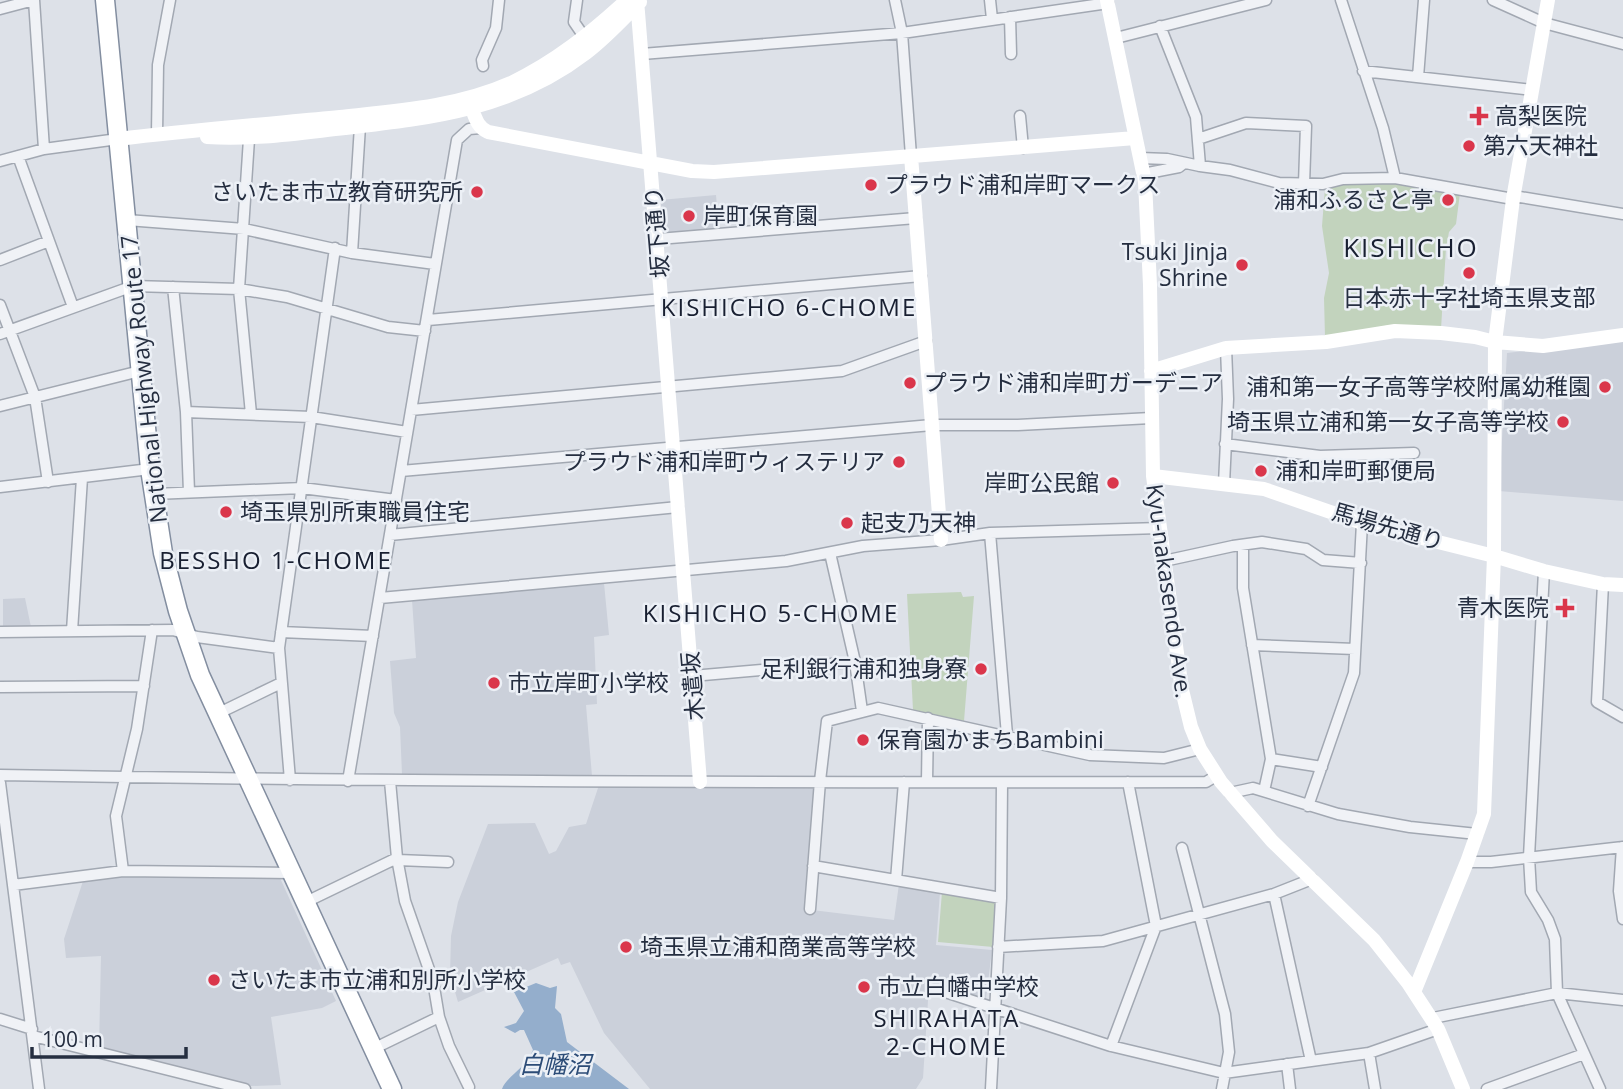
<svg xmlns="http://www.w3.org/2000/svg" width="1623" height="1089" font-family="'Open Sans','Noto Sans JP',sans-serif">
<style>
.built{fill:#cbd0da}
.green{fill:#c2d3bd}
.water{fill:#94aecc}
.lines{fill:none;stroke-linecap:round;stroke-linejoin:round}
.street-casing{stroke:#a2a8b2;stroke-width:13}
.highway-casing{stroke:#838ea0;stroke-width:21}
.street{stroke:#f0f2f6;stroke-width:10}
.secondary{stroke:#fff;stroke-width:14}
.highway{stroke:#fff;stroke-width:18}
.poi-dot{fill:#da364b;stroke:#ecf0f6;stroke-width:2.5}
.labels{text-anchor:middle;stroke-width:5;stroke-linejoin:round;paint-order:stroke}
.poi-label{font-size:23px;fill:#252e40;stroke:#ecf0f6;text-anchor:start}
.street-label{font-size:23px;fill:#252e40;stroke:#ecf0f6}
.neighbourhood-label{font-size:24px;letter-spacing:2px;fill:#181f31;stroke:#ecf0f6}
.water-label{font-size:24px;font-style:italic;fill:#2c4c77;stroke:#ecf0f6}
.quarter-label{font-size:26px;letter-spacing:2px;fill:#181f31;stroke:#ecf0f6}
</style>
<rect width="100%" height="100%" fill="#dde1e8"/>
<!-- built -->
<path class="built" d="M716,195L719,231L669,236L662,234L660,200Z
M1623,340V501L1499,491L1507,353Z
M604,583L609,635L594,637L597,704L586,705L592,776L402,774L400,727L394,713L390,661L416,658L412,600Z
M25,598L31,627H3V599Z
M815,784L804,909L894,920L899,884L940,892L936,945L992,950L986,999L929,985L923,1078L916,1089H650L604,1033L570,962L561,965L558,958L458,1002L450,975L451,936L458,902L488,824L535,823L549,854L556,851L569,827L586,824L599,785Z
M123,875L280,878L336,1001L322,1008L271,1017L281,1085L251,1086L99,1048L101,956L66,958L64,939L83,881Z"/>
<!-- green -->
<path class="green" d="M1389,182L1460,193L1456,224L1449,232L1446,248L1441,329L1390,325L1325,337L1324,298L1329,273L1322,226L1325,188L1342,184Z
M961,592L963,597L974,596L964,721L913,710L907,594Z
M942,892L997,902L993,947L938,942Z"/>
<!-- water -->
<path class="water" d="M536,983L550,988L557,986L555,1008L561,1014L567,1042L629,1089H502C506,1077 525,1069 533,1050L524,1030H520L515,1033L504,1027L516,1023L524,1011L514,992Z"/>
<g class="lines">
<defs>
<path id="street" d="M34,0L44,149
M577,0L574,22L585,38
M895,0L902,33L911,156
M990,0L992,19
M1341,0L1383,128L1395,178
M1493,0L1544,23L1623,44
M0,9L34,0
M1010,17L1011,54
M1160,26L1196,117L1200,166
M1116,38L1266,0
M642,54L902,33L1108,3
M483,66L482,60L496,28L499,0
M1363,71L1532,90
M1418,77L1424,0
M1020,116L1023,148
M157,134L158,65L170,0
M249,139L239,289L251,414
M1198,139L1246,123L1306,126L1304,184
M18,156L73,307
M1140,158L1167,159L1200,166L1230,170L1279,183L1323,184L1343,179L1395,178L1513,199
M0,161L44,149L118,139
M1143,174L1179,167L1184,163
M1514,196L1623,214
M127,220L244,229L352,253L435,264
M658,239L916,218
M352,253L360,126
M0,260L49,241
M173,287L186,412L189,492
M0,305L35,397L48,482
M428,320L921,276
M0,334L133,286L239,289L287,297L388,327L425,331
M0,406L140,371
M411,410L842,371L926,341
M186,412L311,417L407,432
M1225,444L1320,456L1414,453
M401,471L932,425H1018L1151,418
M1224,484L1228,399L1226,348
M0,487L150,469
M154,494L302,488L396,500
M990,533L1007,735
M390,535L678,507
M1243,545V588L1271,759L1322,767
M830,553L855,662L862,711
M1164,561L1233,546L1262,542L1306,549L1323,560L1361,563
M1544,571L1529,857L1531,892L1548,920L1555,939L1557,993L1600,1089
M1603,584L1597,702L1623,717
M380,598L786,561L863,546L941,540L990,533L1160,528
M72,631L82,478
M0,632L173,630L197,637L279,648
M281,632L373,636
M1252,645L1355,649
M692,676L855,662
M0,687L144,686
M217,714L281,683
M0,775C402,782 804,783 1206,782L1216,776
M290,780L279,648L335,248
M348,781L457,140L469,129L481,128
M390,781L397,858L405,901L433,981L439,1017L449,1046L469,1087
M927,782L928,718
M0,783L39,1089
M1264,791L1271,759
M1230,793L1253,788L1338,814L1410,827L1477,834
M1308,806L1354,673L1362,523
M1622,847L1619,891L1623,919
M1182,848L1225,1014L1229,1052L1222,1089
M398,860L448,862
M1467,862H1491L1623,847
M813,866L1001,898
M123,871L116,816L137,729L152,630
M896,880L904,782
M13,885L123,871L291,873
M1274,894L1311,1061
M306,902L397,858
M810,909L820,781L827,721L878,708L1090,755L1164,758L1200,749
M998,947L1103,941L1274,894L1312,879
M936,989L1111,1046L1224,1073L1369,1053L1438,1029
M1433,1018L1557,993L1623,1000
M0,1019L32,1029
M33,1036L245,1089
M1111,1046L1156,926L1128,782
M373,1049L439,1017
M1369,1053L1375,1089
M1287,1064L1290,1089
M991,1089L1001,898L1002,783
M1487,1089L1584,1054"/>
<path id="highway" d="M105,0L150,469L163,553L178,611L200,675L392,1089"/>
</defs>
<!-- street casing -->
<use href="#street" class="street-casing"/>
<!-- highway casing -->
<use href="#highway" class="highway-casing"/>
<!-- street -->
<use href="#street" class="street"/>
<!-- secondary -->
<path class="secondary" d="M637,0L700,782
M1107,0L1145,182L1150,285L1153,476L1182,690L1191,727L1200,749L1221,782L1272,841L1374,940L1408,983L1438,1029L1463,1089
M472,109C476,120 478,127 488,132L692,171L714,172L1135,138
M207,137C254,140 299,133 345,128C433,118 513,109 586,53C606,38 623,19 640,2
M118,139C192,130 266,124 340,117C397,111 457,107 511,83C555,62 591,33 627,0
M911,156L941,540
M1151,371L1226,348L1326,342L1395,331L1441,333L1475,337L1495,342L1543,346L1623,335
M1153,476L1264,489L1362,523L1494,556L1544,571L1603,584L1623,585
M1414,992L1467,862L1484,814L1494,556L1495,342L1513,199L1548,0"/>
<!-- highway -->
<use href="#highway" class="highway"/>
</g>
<!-- markers -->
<g class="poi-dot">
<path d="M1475.5 105.5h7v7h7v7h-7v7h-7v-7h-7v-7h7z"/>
<circle cx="1469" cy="146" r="7"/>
<circle cx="871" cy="185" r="7"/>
<circle cx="477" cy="192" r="7"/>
<circle cx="1448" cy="200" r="7"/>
<circle cx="689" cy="216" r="7"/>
<circle cx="1242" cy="265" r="7"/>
<circle cx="1469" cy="273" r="7"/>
<circle cx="910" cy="383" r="7"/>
<circle cx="1605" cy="387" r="7"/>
<circle cx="1563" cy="422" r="7"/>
<circle cx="899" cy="462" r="7"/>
<circle cx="1261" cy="471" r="7"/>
<circle cx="1113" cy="483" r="7"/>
<circle cx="226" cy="512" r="7"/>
<circle cx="847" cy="523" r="7"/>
<path d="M1561.5 597.5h7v7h7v7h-7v7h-7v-7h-7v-7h7z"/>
<circle cx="981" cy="669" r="7"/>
<circle cx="494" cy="683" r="7"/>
<circle cx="863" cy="740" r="7"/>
<circle cx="626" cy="947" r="7"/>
<circle cx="214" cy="980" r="7"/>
<circle cx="864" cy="987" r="7"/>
</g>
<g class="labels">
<!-- poi labels -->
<g class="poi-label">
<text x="1495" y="124">高梨医院</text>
<text x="1483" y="154">第六天神社</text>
<text x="885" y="193">プラウド浦和岸町マークス</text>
<text x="463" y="200" text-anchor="end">さいたま市立教育研究所</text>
<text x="1434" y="208" text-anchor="end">浦和ふるさと亭</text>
<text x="703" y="224">岸町保育園</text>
<text x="1228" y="260" text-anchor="end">Tsuki Jinja<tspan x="1228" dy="26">Shrine</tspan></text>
<text x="1469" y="306" text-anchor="middle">日本赤十字社埼玉県支部</text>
<text x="924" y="391">プラウド浦和岸町ガーデニア</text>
<text x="1591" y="395" text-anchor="end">浦和第一女子高等学校附属幼稚園</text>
<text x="1549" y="430" text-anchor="end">埼玉県立浦和第一女子高等学校</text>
<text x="885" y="470" text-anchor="end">プラウド浦和岸町ウィステリア</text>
<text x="1275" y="479">浦和岸町郵便局</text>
<text x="1099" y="491" text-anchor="end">岸町公民館</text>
<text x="240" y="520">埼玉県別所東職員住宅</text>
<text x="861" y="531">起支乃天神</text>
<text x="1549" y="616" text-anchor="end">青木医院</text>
<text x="967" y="677" text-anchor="end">足利銀行浦和独身寮</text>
<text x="508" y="691">市立岸町小学校</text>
<text x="877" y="748">保育園かまちBambini</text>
<text x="640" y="955">埼玉県立浦和商業高等学校</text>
<text x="228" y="988">さいたま市立浦和別所小学校</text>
<text x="878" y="995">市立白幡中学校</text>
</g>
<!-- street labels -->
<g class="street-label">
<text transform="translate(657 232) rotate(-95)" y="8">坂下通り</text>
<text transform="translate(144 379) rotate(-96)" y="8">National Highway Route 17</text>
<text transform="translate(1388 527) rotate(16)" y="8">馬場先通り</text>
<text transform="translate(1169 591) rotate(82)" y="8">Kyu-nakasendo Ave.</text>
<text transform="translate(693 686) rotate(-95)" y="8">木遣坂</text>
</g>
<!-- neighbourhood labels -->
<g class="neighbourhood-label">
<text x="789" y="316">KISHICHO 6-CHOME</text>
<text x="276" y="569">BESSHO 1-CHOME</text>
<text x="771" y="622">KISHICHO 5-CHOME</text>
<text x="947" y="1027">SHIRAHATA<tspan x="947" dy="28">2-CHOME</tspan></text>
</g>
<!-- water labels -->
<g class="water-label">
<text x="555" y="1073">白幡沼</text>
</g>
<!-- quarter labels -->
<g class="quarter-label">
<text x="1411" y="257">KISHICHO</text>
</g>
</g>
<!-- scale -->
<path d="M32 1047v10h154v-10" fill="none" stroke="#252e40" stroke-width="3.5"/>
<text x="42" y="1047" font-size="21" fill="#252e40" stroke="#ecf0f6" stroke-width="5" paint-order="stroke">100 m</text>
</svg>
